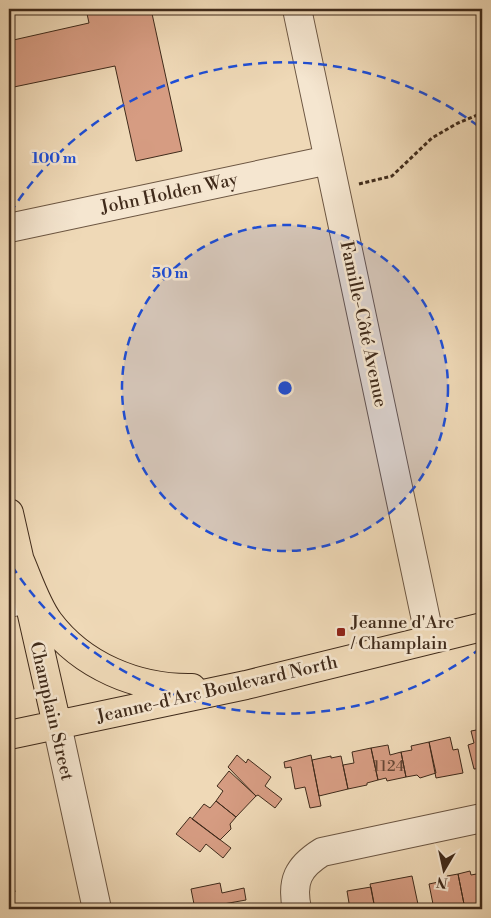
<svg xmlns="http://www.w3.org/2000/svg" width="491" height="918" font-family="'Libre Bodoni',serif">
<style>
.building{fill:#d69c82;stroke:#402b1b}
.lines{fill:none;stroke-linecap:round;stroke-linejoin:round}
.minor-casing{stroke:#6c5642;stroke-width:30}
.major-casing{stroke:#402b1b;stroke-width:30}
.path{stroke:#402b1b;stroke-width:3;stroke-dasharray:4 2.5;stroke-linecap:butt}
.minor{stroke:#f5e6d0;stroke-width:28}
.major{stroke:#efd9b7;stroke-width:28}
.ring{fill:none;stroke:#1d4ed8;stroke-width:2.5;stroke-dasharray:9 6}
.poi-dot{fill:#8f2418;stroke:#f5e6d0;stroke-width:2}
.labels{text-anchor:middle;stroke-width:5;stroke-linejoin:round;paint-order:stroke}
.number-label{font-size:15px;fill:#664735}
.street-label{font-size:18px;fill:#402b1b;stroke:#f5e6d0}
.poi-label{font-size:18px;fill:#402b1b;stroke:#f5e6d0;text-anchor:start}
.centre{fill:#1d4ed8;stroke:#f5e6d0;stroke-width:2.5}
.ring-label{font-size:15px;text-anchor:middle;font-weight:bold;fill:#1d4ed8;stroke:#f5e6d0;stroke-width:5;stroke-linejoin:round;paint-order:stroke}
</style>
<rect width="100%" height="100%" fill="#efd9b7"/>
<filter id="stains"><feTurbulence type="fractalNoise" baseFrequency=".004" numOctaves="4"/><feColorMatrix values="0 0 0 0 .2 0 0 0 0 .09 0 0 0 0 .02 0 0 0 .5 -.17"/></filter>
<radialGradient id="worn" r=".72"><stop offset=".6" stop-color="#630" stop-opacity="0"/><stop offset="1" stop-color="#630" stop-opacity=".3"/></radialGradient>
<!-- building -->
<path class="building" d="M86,9H153H151L182,151L136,161L115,66L9,88V41L89,23Z
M482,729V768L474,769L468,745L474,743L471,731Z
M450,737L453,750L458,749L463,773L436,778L429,742Z
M429,742L436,773L420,778L417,775L406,777L401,752L412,750L411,746Z
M388,745L390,755L401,752L406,777L387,781L386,778L378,780L371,748Z
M371,748L378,780L367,783V785L348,789L343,765L354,763L352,752Z
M237,755L246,763L248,759L271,777L265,786L282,799L275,808L258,795L256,796L228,767Z
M311,755L321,806L310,808L305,787L295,789L291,767L285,768L284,762Z
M331,756V758L341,756L348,789L319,796L312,760Z
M229,771L256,796L236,817L216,801L223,791L217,786Z
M216,801L236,817L230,824L231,829L220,840L192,819L204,804L210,808Z
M190,817L231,848L223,858L206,844L200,852L176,834Z
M470,871L471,875L482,873V909H465L458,874Z
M11,872L15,892L9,893V873Z
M458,874L465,909H434L429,884L448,880L447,876Z
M412,876L419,909H375L370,884Z
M220,883L222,893L244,888L246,900L195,909L191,889Z
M371,887L375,909H350L347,891Z
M234,903L237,909H201Z"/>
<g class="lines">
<defs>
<path id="minor" d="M297,9L430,639
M9,228L329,160
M9,603L26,599
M57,725L97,909
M297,909C291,881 298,867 322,852L482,818"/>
<path id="major" d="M9,513L57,725
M18,556C27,576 36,605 49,622C82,666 137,689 192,688
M9,735L246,685L482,627"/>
</defs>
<!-- minor casing -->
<use href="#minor" class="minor-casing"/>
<!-- major casing -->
<use href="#major" class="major-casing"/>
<!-- path -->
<path class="path" d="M359,184L392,176L432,138L458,123L482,113"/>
<!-- minor -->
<use href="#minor" class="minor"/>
<!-- major -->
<use href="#major" class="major"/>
</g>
<!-- distance rings -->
<circle cx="285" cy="388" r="163" fill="#1d4ed8" fill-opacity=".12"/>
<g class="ring">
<circle cx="285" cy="388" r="163"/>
<path d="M481 648A326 326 0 0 1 10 563M10 213A326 326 0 0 1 481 128"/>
</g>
<!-- markers -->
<rect class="poi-dot" x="336" y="627" width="10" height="10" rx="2.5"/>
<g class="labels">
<!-- number labels -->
<g class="number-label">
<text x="389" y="771">1124</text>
</g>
<!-- street labels -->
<g class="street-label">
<text transform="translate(169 193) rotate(-12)" y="6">John Holden Way</text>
<text transform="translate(364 324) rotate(78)" y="6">Famille-Côté Avenue</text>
<text transform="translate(217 689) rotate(-13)" y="6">Jeanne-d'Arc Boulevard North</text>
<text transform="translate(52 711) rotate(77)" y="6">Champlain Street</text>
</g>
<!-- poi labels -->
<g class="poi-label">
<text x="351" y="628">Jeanne d'Arc<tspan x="351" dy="21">/ Champlain</tspan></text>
</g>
</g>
<circle cx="285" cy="388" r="8" class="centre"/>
<g class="ring-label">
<text x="54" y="163">100 m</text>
<text x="170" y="278">50 m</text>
</g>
<!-- margin -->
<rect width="491" height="918" fill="none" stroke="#efd9b7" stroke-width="30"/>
<rect x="10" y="10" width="471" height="898" fill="none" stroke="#402b1b" stroke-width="2.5"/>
<rect x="15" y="15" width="461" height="888" fill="none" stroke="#402b1b"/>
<!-- north arrow -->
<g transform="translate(444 870) rotate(189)" stroke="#f5e6d0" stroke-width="4" paint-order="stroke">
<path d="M0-4L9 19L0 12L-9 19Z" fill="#402b1b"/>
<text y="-8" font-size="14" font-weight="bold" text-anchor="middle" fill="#402b1b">N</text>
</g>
<rect width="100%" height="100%" filter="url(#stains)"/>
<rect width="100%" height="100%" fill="url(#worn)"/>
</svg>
